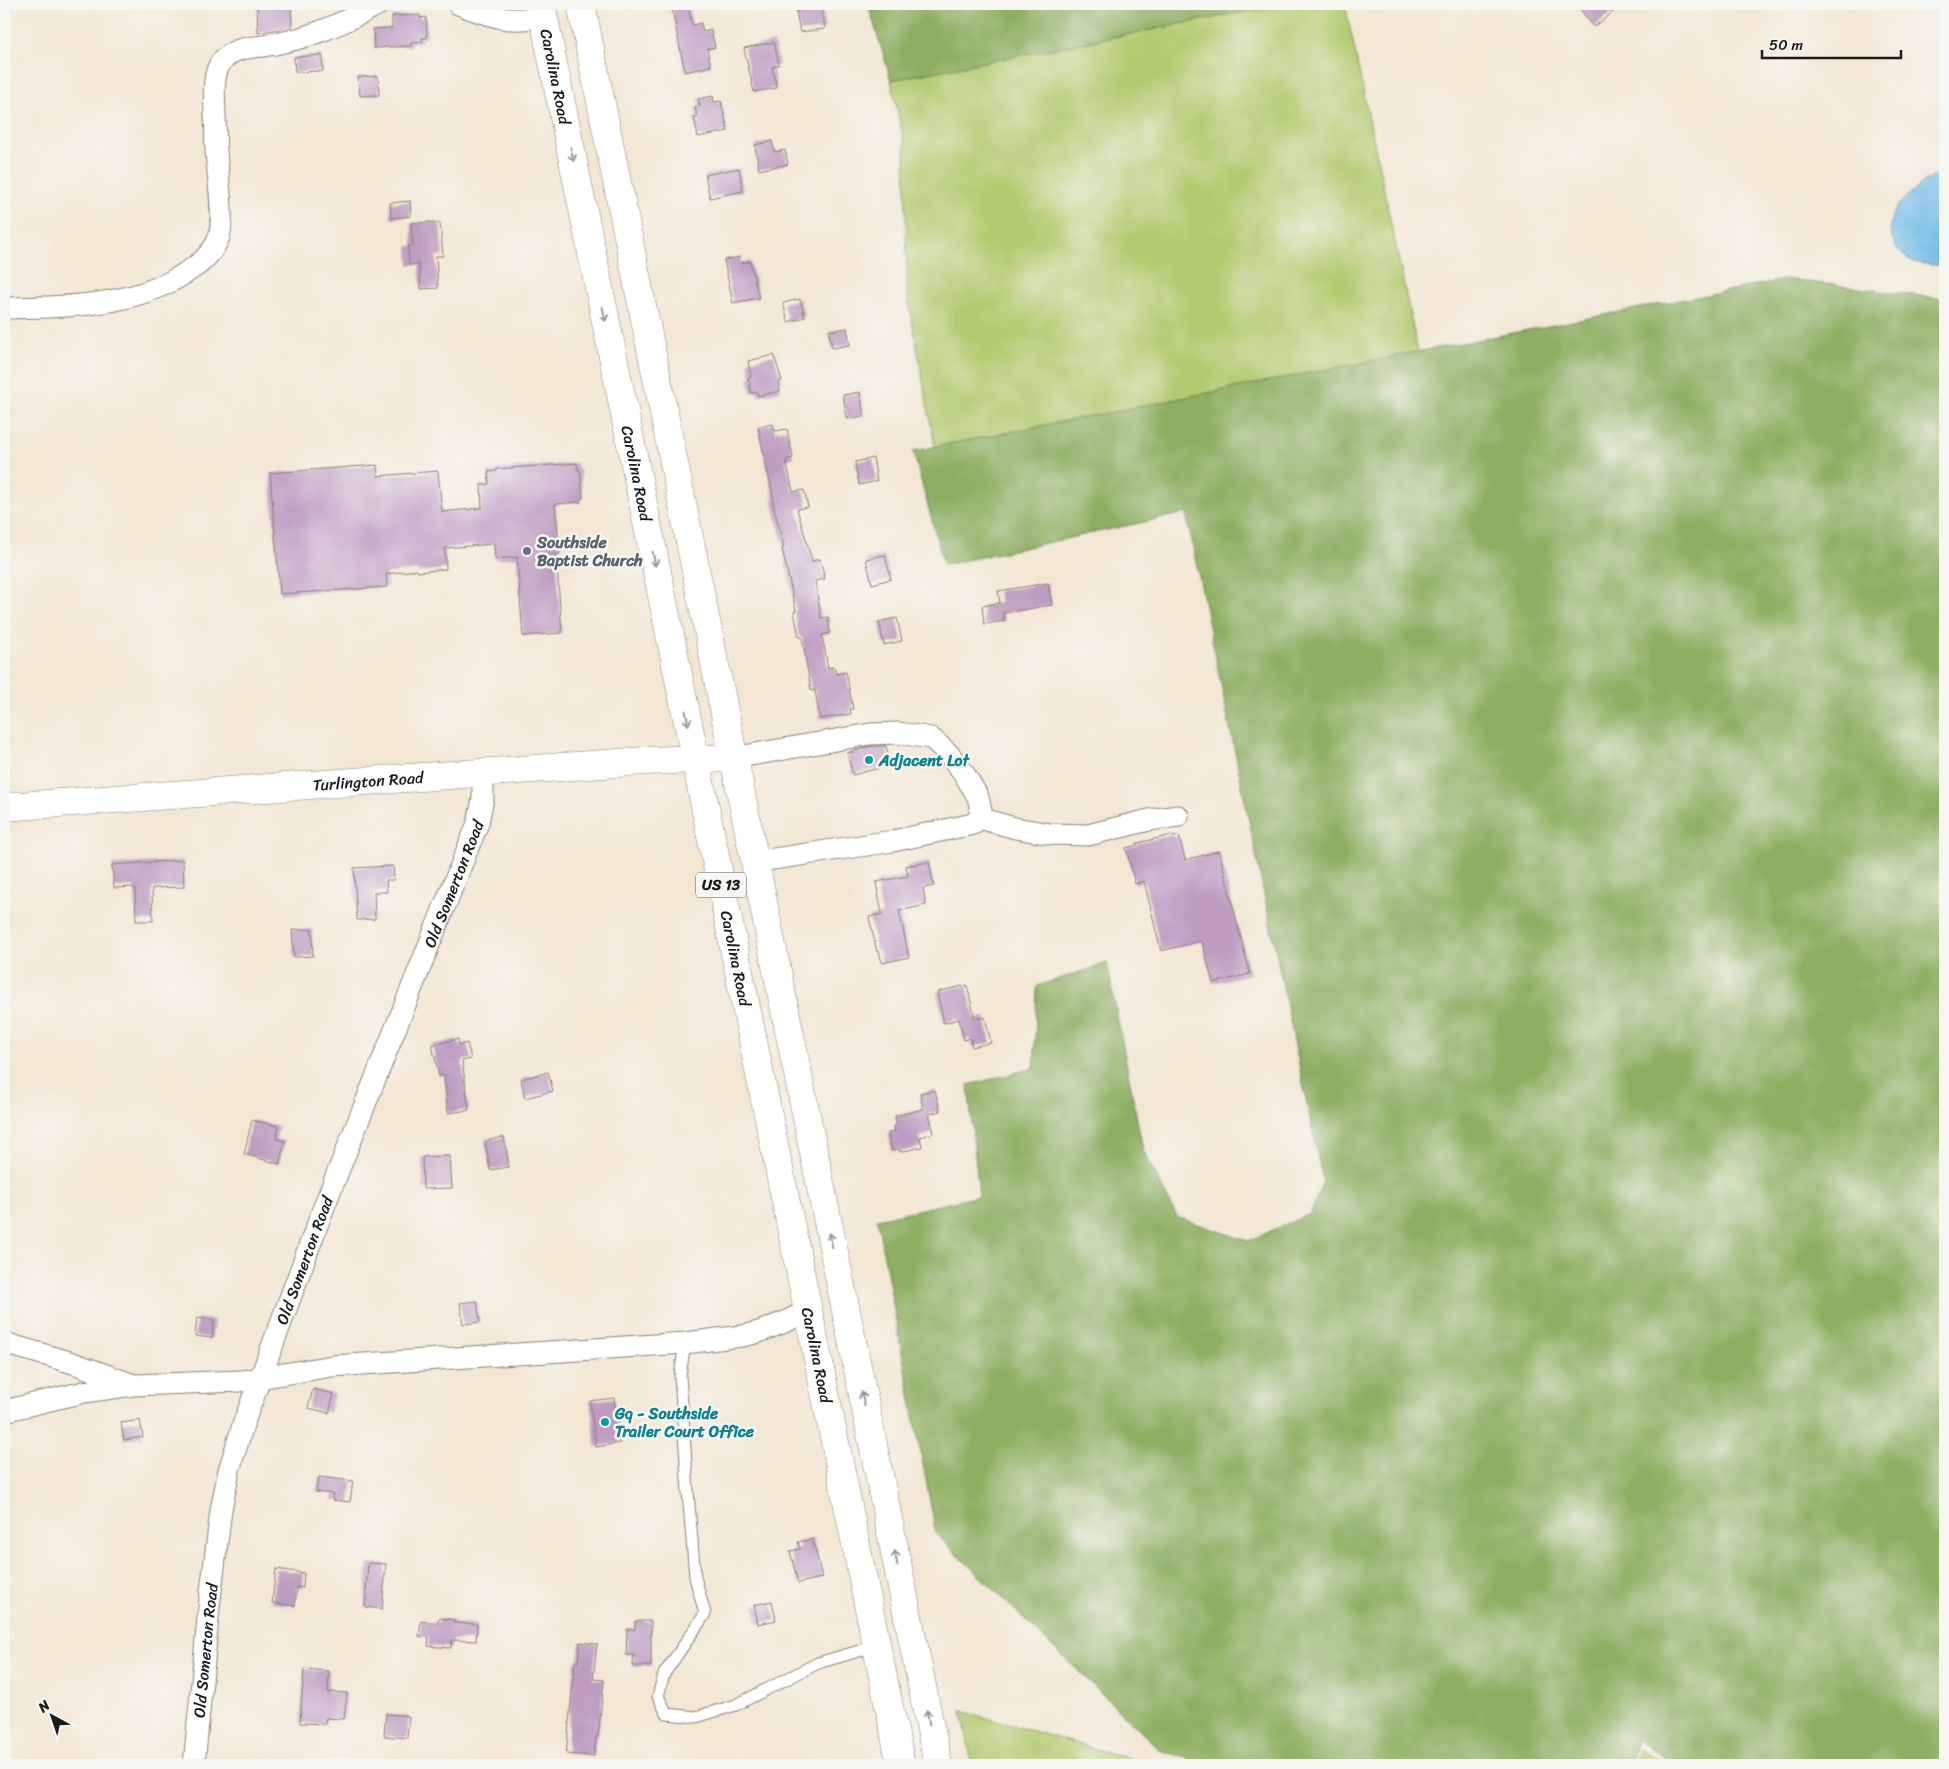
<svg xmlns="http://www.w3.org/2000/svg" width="1949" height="1769" font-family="Sriracha,sans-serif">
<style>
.green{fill:#b3cb70;stroke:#687446}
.forest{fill:#8eaf62;stroke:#55663f}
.water{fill:#6dbae7;stroke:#446b82}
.building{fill:#bf9dc3}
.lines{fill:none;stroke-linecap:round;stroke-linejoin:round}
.lane-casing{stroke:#888278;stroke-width:13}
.street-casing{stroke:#888278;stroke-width:23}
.secondary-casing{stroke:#888278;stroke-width:29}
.highway-casing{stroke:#888278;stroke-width:29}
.lane{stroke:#fff;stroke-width:11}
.street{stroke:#fff;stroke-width:21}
.secondary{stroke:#fff;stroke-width:28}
.highway{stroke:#fff;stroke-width:28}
.oneway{stroke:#999}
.worship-dot{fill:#6b7280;stroke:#f6f6f2;stroke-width:2}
.culture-dot{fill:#0f9aa8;stroke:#f6f6f2;stroke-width:2}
.labels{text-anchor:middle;stroke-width:5;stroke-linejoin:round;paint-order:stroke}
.shield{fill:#f6f6f2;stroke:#5d5d5c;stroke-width:1}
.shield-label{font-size:15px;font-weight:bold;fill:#1c1c1c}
.street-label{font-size:16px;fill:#1c1c1c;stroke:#f6f6f2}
.worship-label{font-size:16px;font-weight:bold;fill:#5b616d;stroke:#f6f6f2;text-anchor:start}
.culture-label{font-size:16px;font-weight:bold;fill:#0d838f;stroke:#f6f6f2;text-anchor:start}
</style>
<rect width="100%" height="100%" fill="#f6f6f2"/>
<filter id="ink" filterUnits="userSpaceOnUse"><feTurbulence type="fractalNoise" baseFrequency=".02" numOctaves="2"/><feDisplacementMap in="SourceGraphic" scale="10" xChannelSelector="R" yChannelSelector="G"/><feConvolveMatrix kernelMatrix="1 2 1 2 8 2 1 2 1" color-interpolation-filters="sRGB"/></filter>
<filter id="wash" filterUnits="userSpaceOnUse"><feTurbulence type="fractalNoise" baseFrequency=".0096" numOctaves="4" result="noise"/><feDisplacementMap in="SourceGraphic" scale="20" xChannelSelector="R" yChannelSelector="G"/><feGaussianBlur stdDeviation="1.12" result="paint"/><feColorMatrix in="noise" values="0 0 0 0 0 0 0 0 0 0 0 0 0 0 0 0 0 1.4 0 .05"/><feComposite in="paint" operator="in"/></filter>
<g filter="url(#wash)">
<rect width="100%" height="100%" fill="#f3e7d4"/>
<!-- green -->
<path class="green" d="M1284,4H1345L1418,352L935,447L907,293L905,146L891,80Z
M962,1711L1152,1765H972Z
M1639,1748L1666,1765H1634Z"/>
<!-- forest -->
<path class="forest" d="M868,4H1284L891,80Z
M1787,279L1945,299V1765H1677L1637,1740L1630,1765H1208L1160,1750L936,1534L877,1219L979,1196L968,1085L1034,1068L1037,986L1107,963L1143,1150L1177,1217L1248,1241L1310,1214L1323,1182L1186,513L944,565L913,451Z"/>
<!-- water -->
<path class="water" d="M1945,167V266C1936,265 1923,265 1914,262C1894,254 1884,230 1895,210C1904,194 1931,179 1945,167Z"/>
<g id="blocks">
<!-- building -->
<path class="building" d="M257,4H291L292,27L258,33Z
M671,4H688L692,25L701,23L703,32L711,30L715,47L707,49L711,66L685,72Z
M1576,4H1623L1594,27Z
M822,8L825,29L800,32L796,11Z
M420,15V18L426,17L427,38H422V42L411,43V46L374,48L373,29L392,28V16Z
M774,42L779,65L772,67L777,88L754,92L744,48Z
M322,55L323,71L295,72L294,57Z
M378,76L379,95L360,96L358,77Z
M713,96L714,102L721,101L728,131L698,137L694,117H697L695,107L700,106L698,99Z
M772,141L775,152L785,150L788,164L759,170L755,145Z
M739,168L743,191L710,198L705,175Z
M410,201L411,216L391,218L390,203Z
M434,222V223H440L443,256H436L438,288L421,289L419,264L409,265L408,246H413L411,223Z
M740,257L741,263L750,261L759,298L733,303L724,260Z
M800,299L805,317L788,322L783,303Z
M847,328L850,345L832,348L829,331Z
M774,355L782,381L778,382L780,391L758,396L757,392L751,393L748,378L751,377L748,361Z
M860,392L864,416L847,419L843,395Z
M773,424L775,431L787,429L793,458L786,460L793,492L804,490L808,507L797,509L812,561L820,559L825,579L815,581L821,618L828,617L830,633L822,635L828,668L834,667L836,674L846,672L853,709H850L851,714L820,719L815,690L811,691L802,637H799L794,612L796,611L782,548L784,547L773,504V496L758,427Z
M873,458L877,481L859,485L855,462Z
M577,463L578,470H580L583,498L580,499L581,502L555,504L560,554H556L562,633L523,636L517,557L495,559L494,544L445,548L446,569L418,572L417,570L386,574L387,587L280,594L270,473L377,465L378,476L438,471L442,512L482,508L481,485L489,484L488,472L497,471V469Z
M885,555L891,579L872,584L866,559Z
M1048,583L1052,605L1003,613L1005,621L984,624L982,606L1000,603L998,591Z
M897,618L902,641L884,645L879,622Z
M871,746H886L891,765L853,775L847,753Z
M1172,835L1173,837L1179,836L1185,860L1219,851L1250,974L1213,983L1202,941L1161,951L1144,881L1135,884L1126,848L1137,845V843Z
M183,860L184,887L152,888L153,921H136L135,889L133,887L114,888L112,865Z
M929,862L934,886L923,888L926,905L899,911L909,957L882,963L879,951L877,952L869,917L882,914L876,882L908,876L906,866Z
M393,866L394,880H386L387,892H374L375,919L357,920L354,868Z
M312,929L313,956L294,957L292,930Z
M967,985L975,1019L985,1017L991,1043L972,1047L970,1038L964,1040L959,1019L944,1023L937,992Z
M458,1039L459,1045L467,1043L471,1059L462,1061L469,1110L448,1113L444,1075L439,1076L432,1045Z
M548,1072L553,1091L525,1098L521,1079Z
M935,1090L940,1111L929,1114L933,1133L920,1137L922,1147L900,1152L899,1149L892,1151L888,1133L895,1131L894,1126L897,1125L895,1116L923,1109L920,1093Z
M252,1120L279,1126L276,1139L285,1141L279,1164L244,1154Z
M504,1137L509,1167L490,1170L485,1141Z
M450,1156L452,1188L423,1189L422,1157Z
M477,1301L480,1322L463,1324L460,1303Z
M197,1318L214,1320L212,1338L195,1336Z
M313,1389L334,1394L329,1413L308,1408Z
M614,1398L620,1443L596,1447L590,1401Z
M140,1420L143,1437L124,1440L121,1423Z
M319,1477L353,1481L350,1502L332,1500L333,1494L316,1492Z
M813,1539L822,1578L798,1583L790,1551L800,1549L798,1542Z
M368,1563L386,1564L382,1609L365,1607Z
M276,1569L304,1573L303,1588L297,1587L295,1606L272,1603Z
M772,1601L776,1620L758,1624L754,1605Z
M439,1618L454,1620V1623L477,1624L476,1641L452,1640L451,1648L428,1646L429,1637L419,1636L421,1621L438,1623Z
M635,1621H651V1666H633L634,1655H626L627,1629H635Z
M580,1642L597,1644L593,1679L604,1680L598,1737H596L594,1756L566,1754L575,1661L578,1662Z
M304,1669L329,1671L328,1692L347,1693L344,1719L326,1718L325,1724L300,1723Z
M386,1714L409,1716L407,1738L384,1736Z"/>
</g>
</g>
<g filter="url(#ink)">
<use href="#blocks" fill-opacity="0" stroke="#888278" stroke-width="1"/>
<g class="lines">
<defs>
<path id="lane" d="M685,1343L680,1376L688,1492L695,1577L705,1614L664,1674L658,1696L667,1714L696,1717L736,1705L818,1663L876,1646"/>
<g id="street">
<path d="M458,4C491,16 508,24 544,16"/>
<path d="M4,308C67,307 140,307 193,268C204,261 215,249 219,237C225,217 217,172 216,150C215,139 216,127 215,116C215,100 211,74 222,61C233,48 247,48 263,46C306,40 342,24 379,4"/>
<path d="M733,758L870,734L898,733L931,738L948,753L963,772L978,797L981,811L979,818L973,824L893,841L754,862"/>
<path d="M979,818L1015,828L1051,834L1088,835L1149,820L1178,816"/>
<path d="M4,1343L73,1363L131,1384"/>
<path d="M4,1411L84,1392L134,1385L241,1381L332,1366L685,1343L742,1336L759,1332L787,1321L808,1310"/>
<path id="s1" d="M194,1765L209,1608L221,1510L229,1470L244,1422L325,1204L478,823L483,798V773"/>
</g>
<g id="secondary">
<path id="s2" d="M4,807L645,761L733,758"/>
</g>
<g id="highway">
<path id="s3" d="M541,4L901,1765"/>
<path d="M581,4L938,1765"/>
</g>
</defs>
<!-- lane casing -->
<use href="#lane" class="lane-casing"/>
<!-- street casing -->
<use href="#street" class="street-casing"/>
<!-- secondary casing -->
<use href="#secondary" class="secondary-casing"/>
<!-- highway casing -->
<use href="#highway" class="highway-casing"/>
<!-- lane -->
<use href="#lane" class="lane"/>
<!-- street -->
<use href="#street" class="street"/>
<!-- secondary -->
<use href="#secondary" class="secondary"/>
<!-- highway -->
<use href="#highway" class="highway"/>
</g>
<!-- one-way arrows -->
<defs><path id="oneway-shaft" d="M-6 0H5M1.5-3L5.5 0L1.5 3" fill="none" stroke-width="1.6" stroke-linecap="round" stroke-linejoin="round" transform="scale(1.25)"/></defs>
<g class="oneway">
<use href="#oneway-shaft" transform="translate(572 154) rotate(78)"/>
<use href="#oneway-shaft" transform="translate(604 314) rotate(78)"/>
<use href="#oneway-shaft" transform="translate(654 559) rotate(79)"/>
<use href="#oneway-shaft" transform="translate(687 718) rotate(79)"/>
<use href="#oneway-shaft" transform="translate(831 1240) rotate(-101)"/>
<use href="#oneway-shaft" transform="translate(863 1399) rotate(-101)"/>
<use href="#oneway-shaft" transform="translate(896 1558) rotate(-101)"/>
<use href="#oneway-shaft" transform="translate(928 1717) rotate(-101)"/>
</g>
</g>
<!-- markers -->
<circle class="worship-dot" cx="527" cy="551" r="5"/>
<g class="culture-dot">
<circle cx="869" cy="760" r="5"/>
<circle cx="605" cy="1422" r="5"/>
</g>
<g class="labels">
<!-- shield labels -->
<rect class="shield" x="696" y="872.5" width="50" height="25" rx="4"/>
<g class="shield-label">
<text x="721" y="890">US 13</text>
</g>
<!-- street labels -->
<g class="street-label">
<text dy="6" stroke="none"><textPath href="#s3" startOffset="74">Carolina Road</textPath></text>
<text dy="6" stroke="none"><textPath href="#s3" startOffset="479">Carolina Road</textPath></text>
<text dy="6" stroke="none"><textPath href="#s2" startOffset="365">Turlington Road</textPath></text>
<text dy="6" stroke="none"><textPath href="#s1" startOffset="925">Old Somerton Road</textPath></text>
<text dy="6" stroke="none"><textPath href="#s3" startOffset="974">Carolina Road</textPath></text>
<text dy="6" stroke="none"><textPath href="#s1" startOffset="520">Old Somerton Road</textPath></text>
<text dy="6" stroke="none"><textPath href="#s3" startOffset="1379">Carolina Road</textPath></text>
<text dy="6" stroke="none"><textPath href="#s1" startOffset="115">Old Somerton Road</textPath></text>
</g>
<!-- worship labels -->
<g class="worship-label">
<text x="537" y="548">Southside<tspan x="537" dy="18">Baptist Church</tspan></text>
</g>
<!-- culture labels -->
<g class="culture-label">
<text x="879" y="766">Adjacent Lot</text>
<text x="615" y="1419">Gq - Southside<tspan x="615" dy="18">Trailer Court Office</tspan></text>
</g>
</g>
<!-- margin -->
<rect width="1949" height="1769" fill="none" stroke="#f6f6f2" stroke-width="20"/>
<!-- north arrow -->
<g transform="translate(52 1716) rotate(320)" stroke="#f6f6f2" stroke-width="4" paint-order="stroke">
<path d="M0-4L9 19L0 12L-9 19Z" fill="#1c1c1c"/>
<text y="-8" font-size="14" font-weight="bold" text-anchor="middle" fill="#1c1c1c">N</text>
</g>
<!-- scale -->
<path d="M1762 50v8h139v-8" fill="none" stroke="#1c1c1c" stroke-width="2.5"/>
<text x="1769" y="50" font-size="15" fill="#1c1c1c" stroke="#f6f6f2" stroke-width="4" paint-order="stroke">50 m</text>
</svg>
